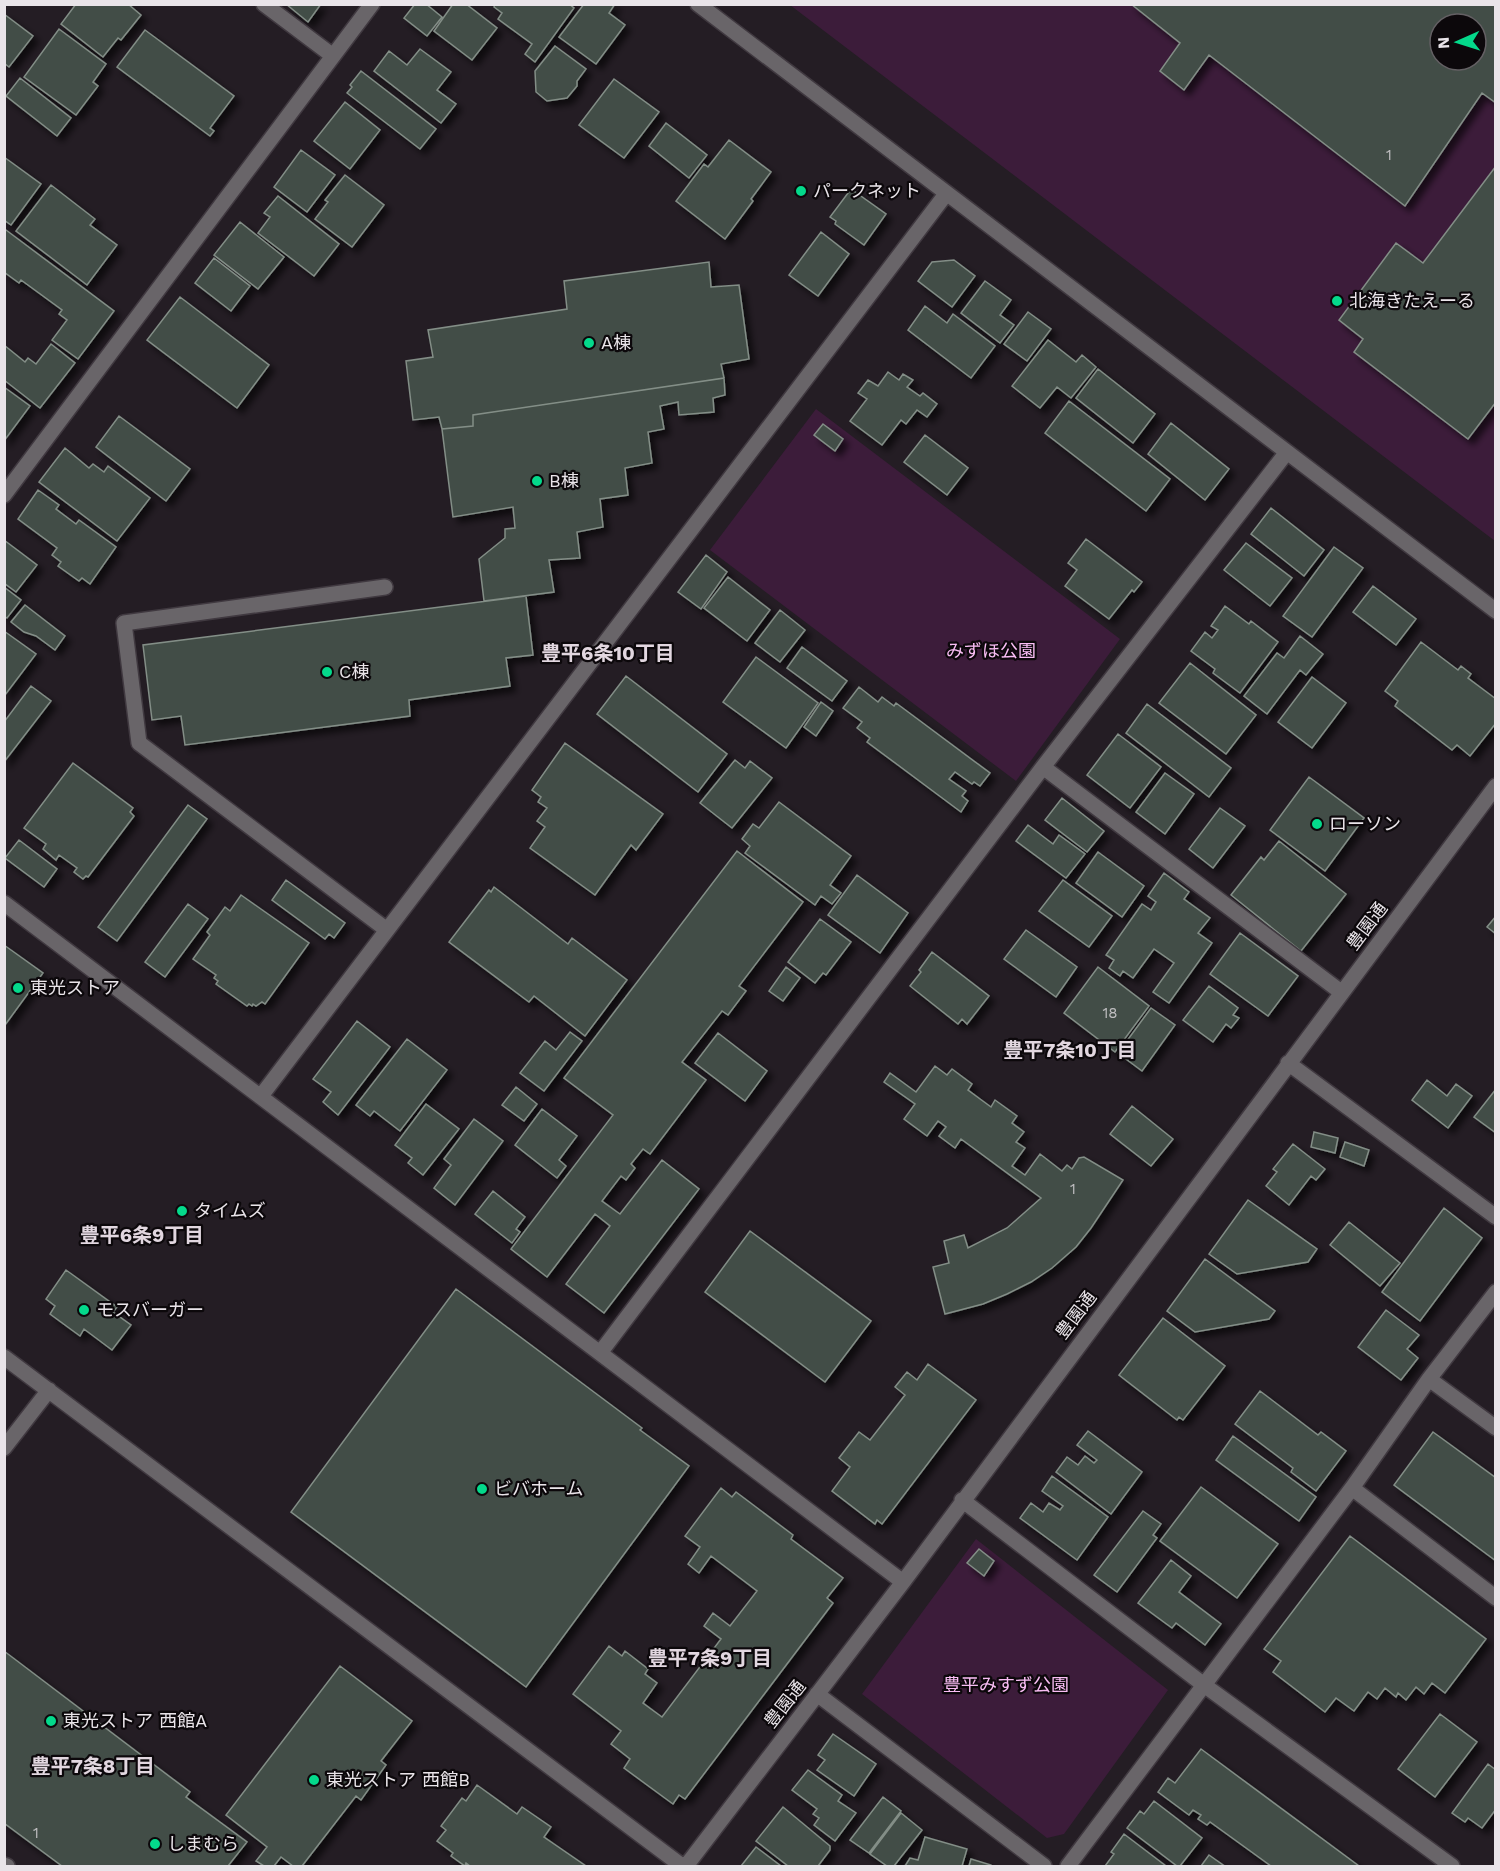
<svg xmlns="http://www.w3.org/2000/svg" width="1500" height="1871" font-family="'Work Sans','Noto Sans JP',sans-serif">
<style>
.green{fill:#3c1c3a;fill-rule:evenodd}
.building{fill:#424d46;stroke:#838e87;stroke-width:1.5;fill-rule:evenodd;filter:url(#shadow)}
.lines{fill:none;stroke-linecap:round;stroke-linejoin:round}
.minor-casing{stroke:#403940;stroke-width:18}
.minor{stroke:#696569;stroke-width:15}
.poi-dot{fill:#04d98b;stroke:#0c080b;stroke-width:2}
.labels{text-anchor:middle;stroke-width:4.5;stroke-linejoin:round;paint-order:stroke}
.number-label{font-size:15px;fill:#bfbec0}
.poi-label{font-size:18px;fill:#e9e4e9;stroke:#0c080b;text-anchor:start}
.park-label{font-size:18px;fill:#f9bdf4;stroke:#0c080b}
.street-label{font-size:18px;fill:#e9e4e9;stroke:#0c080b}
.neighbourhood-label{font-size:20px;font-weight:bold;fill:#e2d7e0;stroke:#0c080b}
</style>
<defs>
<filter id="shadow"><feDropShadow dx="5.5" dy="5.5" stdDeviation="3" flood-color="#0009"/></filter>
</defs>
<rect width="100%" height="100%" fill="#241d24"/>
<!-- green -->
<path class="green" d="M790,5H1495V541ZM1440,24H1476V60H1440Z
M816,409L1120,639L1016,781L710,550Z
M976,1539L1168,1690L1064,1834L1047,1838L862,1694Z"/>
<!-- building -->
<path class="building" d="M76,4H128L141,15L121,40L118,38L103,57L61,24Z
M286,4H321L308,22Z
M415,4H426L442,17L427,36L404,18Z
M453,4H466L497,28L472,60L434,31Z
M495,4H569L574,8L535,62L525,54L532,44L498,19L502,13L494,7Z
M584,4H615L609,13L625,25L596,64L559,37Z
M1131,4H1496V103L1482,93L1405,206L1209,55L1184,90L1160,71L1180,43ZM1440,24H1476V60H1440Z
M4,14L33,36L9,67L4,63Z
M59,29L106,64L93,82L98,86L76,115L24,77Z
M145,30L234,96L210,128L214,131L210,136L117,67Z
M555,46L586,69L577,81V86L567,98L547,101L536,92L535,71Z
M420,49L451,72L437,90L456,104L441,123L374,71L389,51L407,65Z
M361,71L436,129L420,149L347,93L352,87L350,85Z
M20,78L71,118L57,136L6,96Z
M614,79L659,112L624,158L579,125Z
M345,102L380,130L350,169L314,141Z
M666,123L707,155L689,178L649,146Z
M729,140L771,172L751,199L753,201L725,239L676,201L704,164L708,167Z
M301,150L335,175L307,212L274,187Z
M4,157L41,184L11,225L4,220Z
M1496,166V402L1468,439L1354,352L1363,339L1339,320L1396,243L1423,263Z
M345,175L384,205L352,247L315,219L328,202L325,200Z
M51,185L95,219L90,225L117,245L87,285L16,231Z
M851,189L886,214L864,245L835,224L836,221L830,217Z
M278,196L339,244L314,276L258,233L270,217L264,213Z
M240,222L284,257L258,289L214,255Z
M6,230L114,311L78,359L52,340L67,320L59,314L62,310L21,280L19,283L4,272V232Z
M821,232L849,254L818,296L789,275Z
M214,258L250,286L231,311L195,283Z
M954,260L975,276L952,307L918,281L932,262Z
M709,262L711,287L739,285L749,359L721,364L724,378L473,415V426L442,429L439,417L413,420L406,361L433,357L428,330L567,309L564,281Z
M985,281L1011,300L1000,315L1014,325L1000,343L961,313Z
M180,297L269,365L237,408L147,340Z
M925,306L947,323L953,314L995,346L971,378L908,330Z
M1028,312L1051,329L1027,361L1004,344Z
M1048,340L1076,362L1082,355L1096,367L1071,398L1057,387L1040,408L1012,386Z
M51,344L75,363L40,408L4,380V345L25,362L28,358L36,364Z
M1098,369L1155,414L1133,443L1076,398Z
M888,372L899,380L903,374L913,380L907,387L920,396L923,393L937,404L927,417L917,410L906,424L901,420L882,445L850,421L867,399L858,393L868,380L878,386Z
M724,378L725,395L713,398L714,412L679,415L678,402L660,406L664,429L648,432L652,463L625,468L628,495L600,499L603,527L577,532L580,558L549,560L554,592L484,601L479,559L505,538V529L515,528L513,507L453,517L442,429L473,426V415Z
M4,387L30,406L4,441Z
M1069,401L1170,479L1146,511L1045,433Z
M119,416L190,469L166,501L96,447Z
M1171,423L1229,469L1205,500L1148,454Z
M823,424L843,439L835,451L814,435Z
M925,435L968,468L947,495L904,462Z
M65,448L89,468L93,464L104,472L108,466L150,498L117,541L39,482Z
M38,490L59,505L56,509L76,524L79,520L116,547L90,584L82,578L79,581L58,566L61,562L52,555L57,548L18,519Z
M1271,508L1324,550L1304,576L1251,534Z
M1086,539L1142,582L1134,592L1132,590L1109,619L1065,586L1077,570L1068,563Z
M4,540L37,565L16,592L4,583Z
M1246,543L1292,578L1270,606L1224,570Z
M1334,547L1363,568L1312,637L1283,616Z
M706,555L727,572L701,609L678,592Z
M728,577L770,610L747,641L704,608Z
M1373,586L1416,619L1396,645L1353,612Z
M4,587L21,600L7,618L4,616Z
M526,596L533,655L506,658L510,686L409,700L410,716L185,745L181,716L152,720L143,645Z
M25,605L65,636L55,650L36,636L24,632L11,622Z
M1225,606L1249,624L1251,621L1278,642L1240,693L1213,673L1215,669L1191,651L1205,632L1212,638L1218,630L1211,626Z
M780,610L805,630L780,662L755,643Z
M4,631L36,654L5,695H4Z
M1300,636L1323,654L1306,675L1300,670L1267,714L1244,696L1277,653L1284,658Z
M1421,642L1458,670L1461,666L1471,674L1468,678L1496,699V723L1470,756L1457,745L1452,750L1395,706L1398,701L1385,691Z
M802,647L847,681L832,701L787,668Z
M756,657L818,703L786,748L723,702Z
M1190,663L1256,715L1226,754L1159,703Z
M626,676L727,754L698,792L597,714Z
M1312,677L1346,703L1312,748L1278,722Z
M31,686L51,701L4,762V722Z
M859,687L878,702L882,697L894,706L896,703L990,773L980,786L974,782L972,784L955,772L949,779L966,791L962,796L968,801L961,812L867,742L870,738L857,728L862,722L843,708Z
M821,702L833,711L816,736L804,727Z
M1147,704L1231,768L1209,797L1126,733Z
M1118,734L1161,767L1130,808L1087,775Z
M565,743L663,814L636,850L631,845L595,895L530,848L545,827L537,821L547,808L538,802L541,797L532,790Z
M735,760L745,768L750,761L772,778L732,828L700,803Z
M73,763L133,808L130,812L134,816L88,877L86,876L83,879L74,872L77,868L59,855L56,860L43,849L46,844L24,828Z
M1165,773L1194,794L1165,834L1136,812Z
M1309,777L1364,818L1325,871L1270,830Z
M1062,798L1104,831L1087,852L1045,820Z
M779,802L851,856L830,885L841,893L832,904L821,896L815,905L745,853L750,846L742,839L753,824L759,828Z
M188,805L207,819L117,941L98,927Z
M1220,808L1245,826L1213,868L1189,849Z
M1028,825L1053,844L1059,835L1085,854L1066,878L1016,841Z
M19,840L57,869L44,887L5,858Z
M1279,841L1346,894L1301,951L1231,895L1261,857L1264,860Z
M737,851L803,902L739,986L746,991L728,1015L722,1011L682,1062L706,1080L650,1154L643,1149L631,1164L635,1168L626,1180L621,1176L602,1201L620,1214L662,1160L699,1189L604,1313L566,1284L610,1226L595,1214L547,1277L511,1249L613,1115L564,1078Z
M1098,852L1144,886L1122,917L1076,883Z
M1164,873L1189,892L1184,899L1210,918L1198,933L1212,943L1169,1003L1153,992L1174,963L1154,949L1133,978L1123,971L1120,976L1109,968L1114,960L1106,955L1142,904L1151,910L1156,902L1148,896Z
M857,875L908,913L880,953L828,915Z
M286,880L345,923L334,938L329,934L325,939L272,900Z
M1063,880L1112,916L1089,947L1039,911Z
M494,887L568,944L572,938L627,980L585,1036L534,996L529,1002L449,942L489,890L491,892Z
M241,895L309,943L265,1004L262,1002L256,1006L253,1004L252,1006L249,1004L247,1006L216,984L218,981L214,978L216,975L193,959L210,935L207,932L225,907L230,911Z
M188,904L208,919L165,977L145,962Z
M1496,916V934L1487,927Z
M820,919L851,942L826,975L823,973L815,983L788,962Z
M1026,930L1077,967L1056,997L1004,959Z
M1240,933L1298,976L1268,1016L1210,974Z
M4,945L43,973L5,1025L4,1024Z
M932,952L989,996L967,1024L962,1019L958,1024L910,986L921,972L919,970Z
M786,967L800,978L783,1001L769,991Z
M1098,967L1149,1006L1115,1052L1064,1013Z
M1209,986L1238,1008L1233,1015L1239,1018L1231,1028L1226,1024L1213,1042L1183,1020Z
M1151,1008L1175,1025L1142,1071L1118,1053Z
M357,1021L390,1047L338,1115L323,1102L331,1092L313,1079Z
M570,1032L582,1041L544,1091L520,1073L545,1041L556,1050Z
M718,1033L767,1071L745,1101L695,1063Z
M407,1039L447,1070L400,1131L374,1111L370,1116L356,1105Z
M935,1066L947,1075L952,1069L972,1084L968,1090L991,1107L995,1100L1017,1116L1012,1123L1024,1132L1016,1142L1025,1148L1012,1166L1025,1175L1040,1154L1062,1171L1067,1165L1072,1169L1079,1158L1084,1157L1123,1180L1091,1228L1076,1247L1052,1268L1031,1282L1007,1294L983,1304L945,1314L933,1267L949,1263L944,1241L964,1235L968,1248L1007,1228L1041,1198L961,1139L955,1148L939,1136L946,1127L938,1121L927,1136L904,1119L915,1104L884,1082L890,1073L916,1092Z
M1427,1080L1447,1096L1456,1084L1472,1096L1448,1128L1412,1100Z
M516,1087L537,1104L524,1121L502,1105Z
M1496,1089V1133L1474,1117Z
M426,1104L459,1129L423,1175L408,1163L412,1158L395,1145Z
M1132,1106L1173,1139L1151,1166L1110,1134Z
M542,1109L577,1136L559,1160L566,1166L557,1178L515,1145Z
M474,1119L503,1141L455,1205L434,1188L451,1165L444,1159Z
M1314,1132L1338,1138L1335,1153L1311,1147Z
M1345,1142L1369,1150L1364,1166L1340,1157Z
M1293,1144L1325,1169L1316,1180L1311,1176L1289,1205L1266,1186L1277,1172L1273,1169Z
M493,1191L525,1217L516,1229L520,1232L512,1243L475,1214Z
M1248,1200L1317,1249L1308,1262L1237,1274L1209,1254Z
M1444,1208L1482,1238L1420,1321L1382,1292Z
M1349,1222L1400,1263L1380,1286L1330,1245Z
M750,1231L871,1321L825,1382L705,1292Z
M1205,1259L1275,1311L1269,1319L1195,1332L1167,1311Z
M66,1270L117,1307L113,1312L131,1325L112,1350L84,1329L80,1336L50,1314L55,1306L46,1299Z
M456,1289L642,1428L640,1430L689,1466L526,1687L291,1512Z
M1386,1310L1419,1335L1407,1349L1418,1358L1401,1380L1358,1347Z
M1163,1318L1225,1366L1183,1420L1179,1417L1177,1420L1119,1375Z
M928,1364L976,1400L882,1524L877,1520L875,1524L832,1491L850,1467L839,1458L859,1432L870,1440L905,1395L895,1387L907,1372L917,1380Z
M1260,1391L1318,1435L1321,1432L1346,1451L1316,1491L1291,1472L1293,1468L1235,1424Z
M1088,1431L1142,1472L1111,1514L1056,1472L1067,1457L1078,1465L1085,1456L1094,1463L1097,1460L1077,1445Z
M1433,1432L1496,1478V1561L1394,1485Z
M1233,1436L1316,1497L1299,1521L1216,1460Z
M1052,1476L1108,1517L1077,1560L1020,1518L1031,1503L1043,1512L1049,1503L1060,1510L1063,1506L1042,1491Z
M1201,1487L1278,1544L1237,1598L1160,1541Z
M721,1488L732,1497L736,1492L793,1535L791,1539L843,1578L827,1598L833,1603L685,1799L679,1795L673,1804L624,1768L630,1759L611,1744L621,1731L573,1694L609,1646L622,1656L625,1651L648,1669L645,1674L657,1683L643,1703L662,1717L721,1639L704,1626L713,1613L730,1626L757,1591L711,1556L699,1573L688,1564L700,1547L685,1536Z
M1143,1511L1161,1524L1153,1535L1157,1538L1117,1592L1094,1575Z
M1350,1536L1486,1639L1445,1693L1432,1683L1424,1694L1416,1687L1406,1700L1398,1693L1396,1697L1385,1688L1377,1699L1368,1692L1354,1711L1336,1698L1325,1712L1273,1672L1281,1661L1264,1649Z
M979,1549L994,1561L984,1576L967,1563Z
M1171,1560L1191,1576L1179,1592L1221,1624L1205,1645L1176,1623L1172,1628L1138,1603Z
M4,1651L190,1792L186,1797L247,1842L228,1866H62L4,1823Z
M340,1666L412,1721L381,1761L386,1765L361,1800L356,1796L302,1866H293L281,1857L274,1866H264L256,1861L267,1847L226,1815Z
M1440,1714L1477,1742L1435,1797L1398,1769Z
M833,1734L876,1764L854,1796L817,1770L825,1760L818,1755Z
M1201,1749L1359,1866H1271L1210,1822L1207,1825L1198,1819L1201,1815L1193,1810L1189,1815L1158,1792L1168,1778L1175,1783Z
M1488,1764L1496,1770V1809L1482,1828L1468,1818L1465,1822L1452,1813Z
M808,1770L842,1795L838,1801L856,1813L835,1841L814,1825L819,1818L813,1814L817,1809L792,1790Z
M477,1785L517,1814L522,1807L551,1827L544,1837L586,1866H470L466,1863L465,1866L451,1856L453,1853L437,1841L446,1830L441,1826L462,1798L466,1801Z
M883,1797L901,1811L869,1853L850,1840Z
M1154,1801L1202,1838L1180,1866H1177L1127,1828L1140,1811L1144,1814Z
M783,1807L830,1846V1850L818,1866H788L756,1841Z
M901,1813L922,1830L894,1866H887L870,1854Z
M1124,1834L1166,1866H1105L1114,1854L1111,1852Z
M925,1837L967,1849L962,1866H905L910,1858L918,1860Z
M756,1847L781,1866H741Z
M1209,1855L1223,1865L1221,1866H1201Z
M971,1859L991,1865V1866H969Z"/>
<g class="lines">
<defs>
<path id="minor" d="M264,4L333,56
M698,4L1496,611
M4,495L372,4
M385,587L124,623L139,743L387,930
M1043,767L1341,992
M4,903L903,1582
M1288,1063L1496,1217
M261,1096L946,194
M600,1353L1043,767L1287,452
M4,1357L682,1866
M1429,1379L1496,1428
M4,1448L49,1390
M1352,1488L1496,1598
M962,1500L1204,1685L1452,1866
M817,1694L1044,1866
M4,1865L7,1866
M686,1866L903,1582L1496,786
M1068,1866L1352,1488L1429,1379L1496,1292"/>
</defs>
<!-- minor casing -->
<use href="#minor" class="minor-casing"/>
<!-- minor -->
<use href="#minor" class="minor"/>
</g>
<!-- markers -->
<g class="poi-dot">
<circle cx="801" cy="191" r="6"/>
<circle cx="1337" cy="301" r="6"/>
<circle cx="589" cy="343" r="6"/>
<circle cx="537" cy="481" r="6"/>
<circle cx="327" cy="672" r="6"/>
<circle cx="1317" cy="824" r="6"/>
<circle cx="18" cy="988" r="6"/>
<circle cx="182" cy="1211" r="6"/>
<circle cx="84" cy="1310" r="6"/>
<circle cx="482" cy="1489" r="6"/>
<circle cx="51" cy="1721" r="6"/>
<circle cx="314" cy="1780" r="6"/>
<circle cx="155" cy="1844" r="6"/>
</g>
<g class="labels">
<!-- number labels -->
<g class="number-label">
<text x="1389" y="160">1</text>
<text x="1110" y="1018">18</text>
<text x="1073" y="1194">1</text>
<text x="36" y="1838">1</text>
</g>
<!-- poi labels -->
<g class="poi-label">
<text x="813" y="197">パークネット</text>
<text x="1349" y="307">北海きたえーる</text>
<text x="601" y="349">A棟</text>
<text x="549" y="487">B棟</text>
<text x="339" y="678">C棟</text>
<text x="1329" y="830">ローソン</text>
<text x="30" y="994">東光ストア</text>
<text x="194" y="1217">タイムズ</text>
<text x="96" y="1316">モスバーガー</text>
<text x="494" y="1495">ビバホーム</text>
<text x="63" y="1727">東光ストア 西館A</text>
<text x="326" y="1786">東光ストア 西館B</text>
<text x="167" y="1850">しまむら</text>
</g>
<!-- park labels -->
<g class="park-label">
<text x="991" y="657">みずほ公園</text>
<text x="1006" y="1691">豊平みすず公園</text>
</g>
<!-- street labels -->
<g class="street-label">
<text transform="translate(1367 926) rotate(-53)" y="6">豊園通</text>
<text transform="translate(1076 1315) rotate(-53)" y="6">豊園通</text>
<text transform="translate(785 1704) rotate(-52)" y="6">豊園通</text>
</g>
<!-- neighbourhood labels -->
<g class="neighbourhood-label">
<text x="608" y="660">豊平6条10丁目</text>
<text x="1070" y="1057">豊平7条10丁目</text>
<text x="142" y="1242">豊平6条9丁目</text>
<text x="710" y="1665">豊平7条9丁目</text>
<text x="93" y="1773">豊平7条8丁目</text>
</g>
</g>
<!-- border -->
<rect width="1500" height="1871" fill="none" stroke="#e9e4e9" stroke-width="12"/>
<!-- north arrow -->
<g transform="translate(1458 42) rotate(267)"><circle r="28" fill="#0c080b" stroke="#646064" stroke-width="1.5"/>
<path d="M0-4.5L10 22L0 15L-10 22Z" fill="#04d98b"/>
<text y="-9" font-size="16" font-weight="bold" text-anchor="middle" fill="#e9e4e9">N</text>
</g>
</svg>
